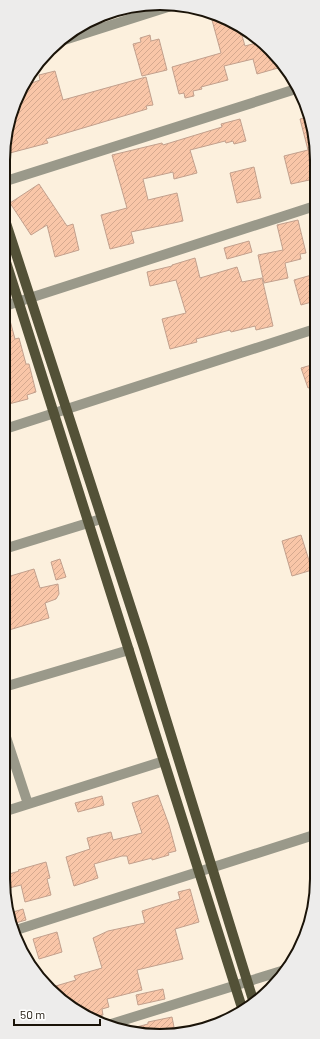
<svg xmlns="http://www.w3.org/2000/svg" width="320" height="1039" font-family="Barlow,sans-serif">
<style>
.building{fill:url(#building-hatch);stroke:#c2a08d}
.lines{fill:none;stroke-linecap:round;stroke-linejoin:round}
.minor{stroke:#9a998a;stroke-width:10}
.major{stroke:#535137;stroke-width:10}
.rim{fill:none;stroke:#1a1308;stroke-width:2}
</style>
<defs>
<pattern id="building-hatch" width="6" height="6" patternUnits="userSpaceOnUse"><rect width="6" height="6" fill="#f9c6a8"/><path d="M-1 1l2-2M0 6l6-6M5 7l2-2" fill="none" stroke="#d5a98f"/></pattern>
</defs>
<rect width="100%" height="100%" fill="#fcf0dd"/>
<!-- building -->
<path class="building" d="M221,17L239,25L245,46L260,42L278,56L285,66L257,74L253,59L224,66L228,80L201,87L202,89L193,91L194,96L185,98L184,93L179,94L172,67L221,53L212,20Z
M150,35L151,41L159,39L167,70L142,76L133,44L141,42L140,38Z
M55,71L63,100L146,77L153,105L146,106L147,109L46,139L48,143L6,154V129L24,86L40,80L39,75Z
M309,117L316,139V169H312L309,160L314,179L291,184L284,156L308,150L300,119Z
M240,119L246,141L234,144L233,141L226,143L225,141L190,150L197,173L174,179L173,172L143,179L148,200L177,193L183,221L131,232L134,243L110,249L101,215L127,208L112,155L162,143L163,145L222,127L221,124Z
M254,167L261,198L237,203L230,173Z
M39,184L67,226L73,224L79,250L55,257L47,225L31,235L10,203Z
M298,220L306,253L300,254L301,259L285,263L288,278L264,283L258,255L283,250L277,225Z
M249,241L252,252L227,259L224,248Z
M195,258L200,278L237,267L242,282L262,278L273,326L256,330L255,326L231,332L230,330L196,339L197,342L170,349L162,319L186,313L176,280L150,286L147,272L172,266V265Z
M315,274V301L301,305L294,280Z
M5,313H8L15,339L19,338L26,364H29L36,392L27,395L28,399L5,405Z
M315,364V386L308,388L301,368Z
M301,535L312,570L292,576L282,541Z
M60,559L66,577L56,580L51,562Z
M34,569L40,588L58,584L59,594L56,599L45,603L49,618L9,630L4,613L8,612L7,603L10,597L7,585L10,584L7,577Z
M158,795L169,825L176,851L168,853L169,855L152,860V858L129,864L127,856H122L94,864L98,878L74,886L66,857L90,849L87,838L111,832L113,840L142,833L132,803Z
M102,796L104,805L78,812L75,803Z
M46,862L50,878L47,879L51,895L25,902L21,885L5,889L3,876L19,871L18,870Z
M190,889L199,922L175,929L183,959L137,970L142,990L107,999L109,1007L102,1009L103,1015L89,1019L49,988L76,980L74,976L102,968L93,938L108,931L145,923L142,911L180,899L178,892Z
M23,909L26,920L12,924L10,913Z
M57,932L62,952L39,959L33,939Z
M163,989L165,999L138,1005L136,995Z
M172,1017L175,1032L140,1035L125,1030L148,1024V1022Z"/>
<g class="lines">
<!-- minor -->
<path class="minor" d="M61,41L171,6
M6,181L299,88
M5,306L315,206
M5,429L315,329
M4,549L101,519
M4,687L129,650
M4,731L28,804
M3,812L164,761
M13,931L314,835
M108,1025L288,969"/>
<!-- major -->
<path class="major" d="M6,223L144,648L254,1003
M6,262L243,1011"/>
</g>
<!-- crop -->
<path d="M0 0H320V1039H0ZM160 10H160A150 150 0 0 1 310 160V879A150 150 0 0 1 160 1029H160A150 150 0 0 1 10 879V160A150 150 0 0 1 160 10Z" fill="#edeceb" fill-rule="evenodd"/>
<path class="rim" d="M160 10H160A150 150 0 0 1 310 160V879A150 150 0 0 1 160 1029H160A150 150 0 0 1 10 879V160A150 150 0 0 1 160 10Z"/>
<!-- scale -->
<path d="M14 1019v6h86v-6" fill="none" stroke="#1a1308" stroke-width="2"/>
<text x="20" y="1019" font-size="12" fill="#1a1308" stroke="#ffffff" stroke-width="3" paint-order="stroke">50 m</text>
</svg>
